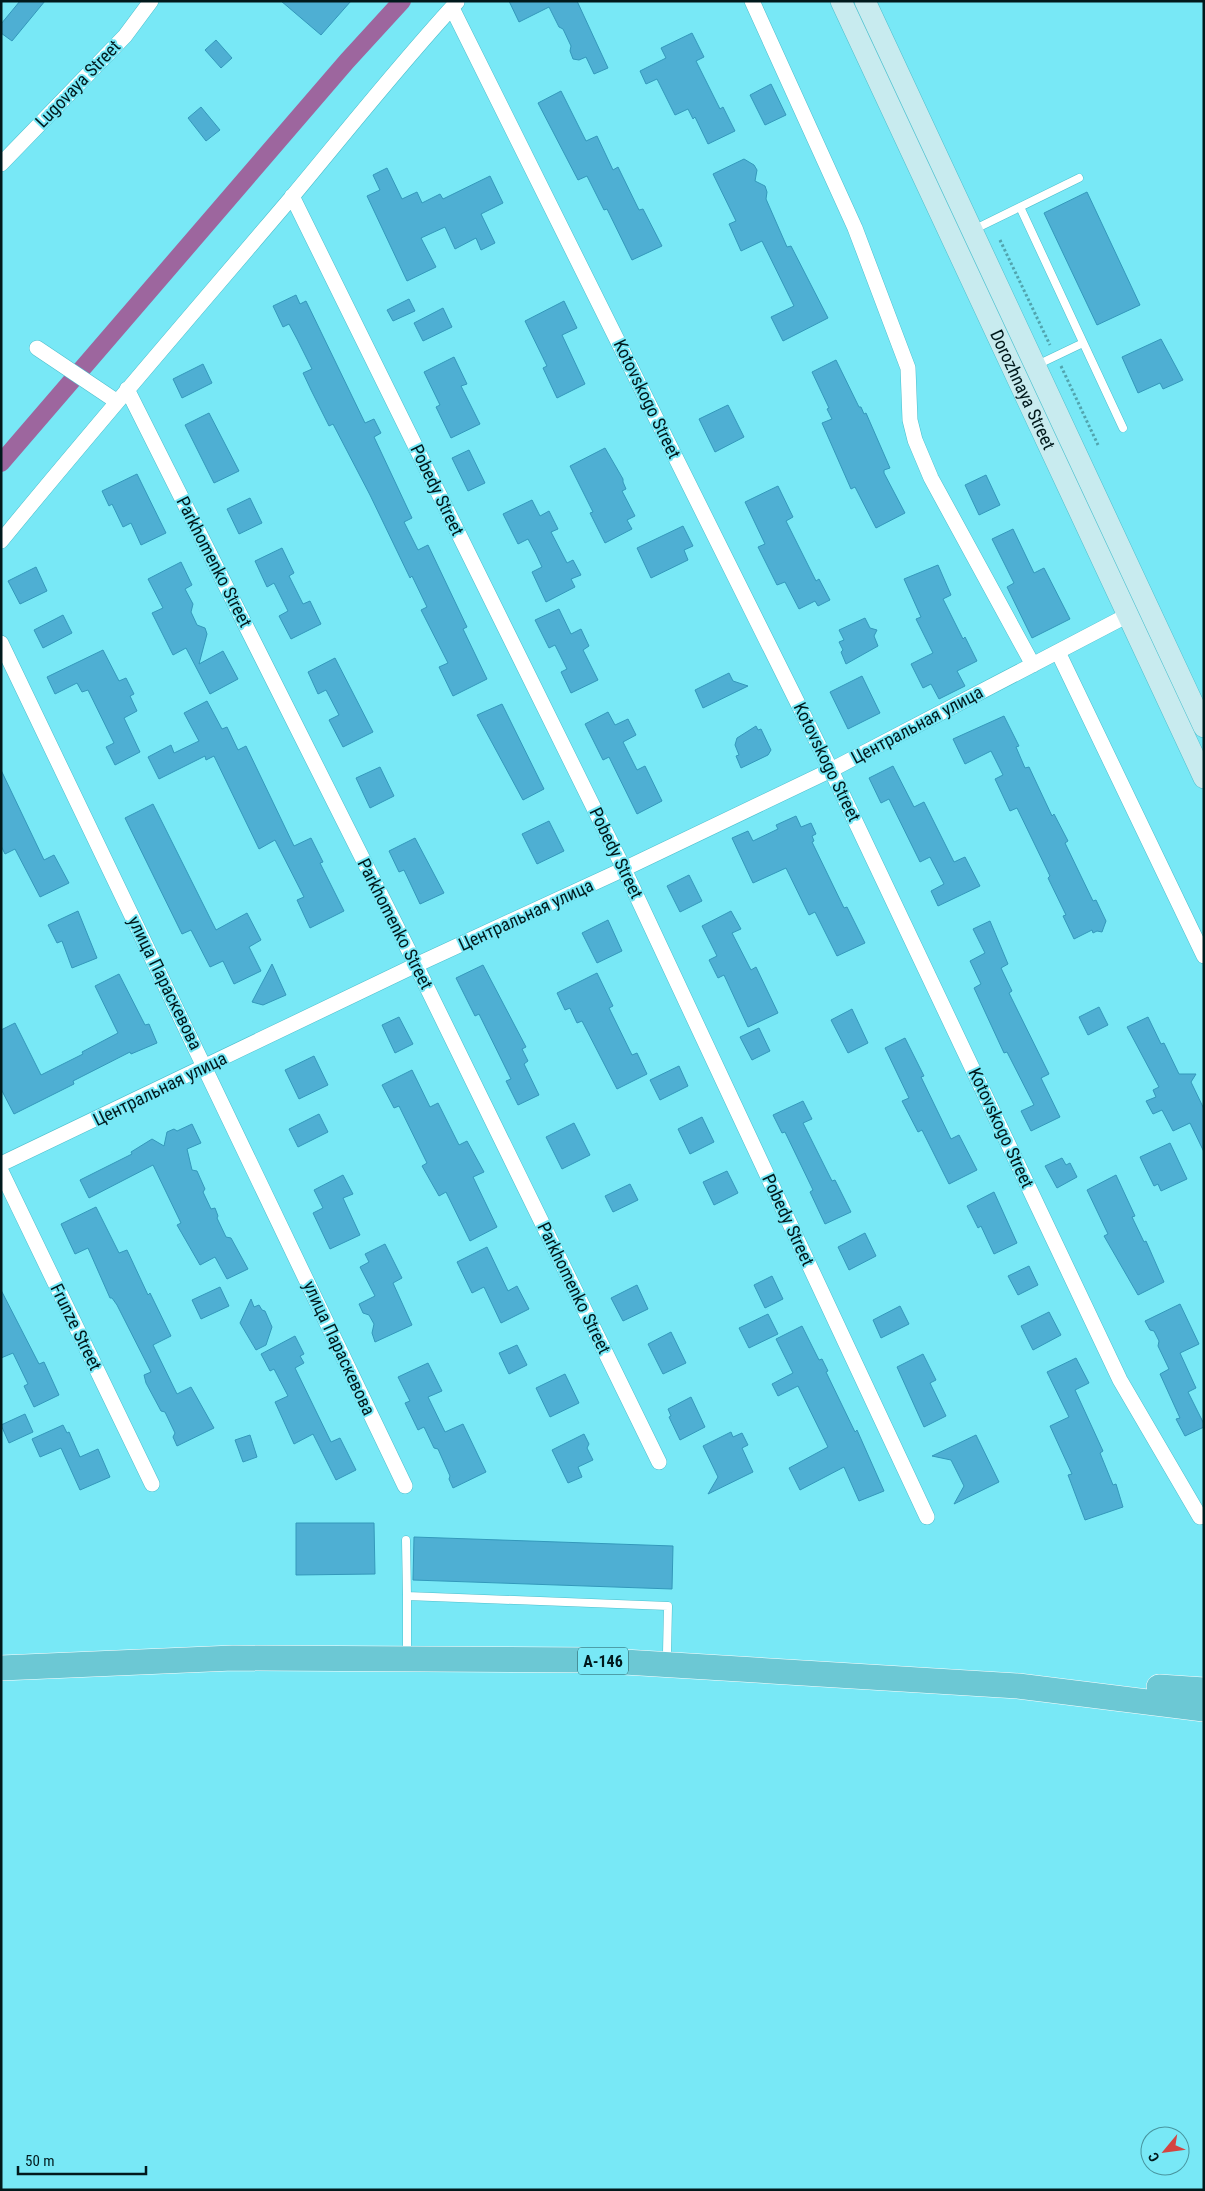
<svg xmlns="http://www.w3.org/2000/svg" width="1205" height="2191" font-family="'Roboto Condensed',sans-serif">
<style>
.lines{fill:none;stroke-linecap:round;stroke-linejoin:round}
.canal{stroke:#9d669e;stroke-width:18}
.building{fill:#4eafd3;stroke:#3398bb}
.service-casing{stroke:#4cbfcd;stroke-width:9}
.minor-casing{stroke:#4cbfcd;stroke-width:16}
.secondary-casing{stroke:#4cbfcd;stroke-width:22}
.trunk-casing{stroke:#fff;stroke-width:26}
.path{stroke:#51a4ae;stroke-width:3;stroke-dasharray:2.5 2.5;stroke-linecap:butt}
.service{stroke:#fff;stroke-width:8}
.minor{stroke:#fff;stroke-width:15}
.secondary{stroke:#c8ebef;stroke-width:21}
.trunk{stroke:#6cc8d4;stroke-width:25}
.labels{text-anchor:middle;stroke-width:4;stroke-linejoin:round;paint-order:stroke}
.shield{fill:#78e8f6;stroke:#25575d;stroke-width:1}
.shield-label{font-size:16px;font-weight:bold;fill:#01191c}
.street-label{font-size:18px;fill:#01191c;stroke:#78e8f6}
</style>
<rect width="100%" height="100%" fill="#78e8f6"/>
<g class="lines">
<!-- canal -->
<path class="canal" d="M1,463L347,61L402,1"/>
</g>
<!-- building -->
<path class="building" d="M20,1H45L12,41L1,33V24Z
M281,1H351L321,35Z
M509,1H577L608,68L594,74L586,57L579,60L573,59L570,51L571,46L563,29L559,27L549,7L519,22Z
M692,33L704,57L696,61L720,109L723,107L735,131L708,144L695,117L693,119L688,109L675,115L657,79L646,84L640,71L666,58L661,48Z
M216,40L232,58L221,68L205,50Z
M771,84L786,115L765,125L750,95Z
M561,91L586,141L597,136L613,170L618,167L639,210L643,209L662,246L632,260L607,209L604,210L587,176L578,180L538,103Z
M201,107L220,130L206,141L188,118Z
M744,159L754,165L757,170L755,181L765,186L767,192L766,199L787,247L791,246L828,318L783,341L771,317L794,306L762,241L741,251L729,224L736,221L713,174Z
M387,168L402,199L417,192L422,203L440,194L443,199L490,176L503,203L481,214L495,243L481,250L476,238L455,249L445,227L421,238L436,267L407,281L367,196L380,190L373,175Z
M1087,192L1140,305L1097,325L1044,213Z
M296,295L300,304L306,301L365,423L374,419L381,433L374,437L412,518L404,522L418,550L428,545L467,627L463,629L487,679L453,696L439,667L448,663L421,610L427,607L412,576L410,578L370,495L333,424L329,426L311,390L303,373L312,369L297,339L289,324L283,327L273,306Z
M409,299L415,311L393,321L387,310Z
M564,301L577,328L562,335L585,384L557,398L543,368L547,366L525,321Z
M443,308L452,327L423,341L414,323Z
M1161,339L1183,380L1163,389L1160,383L1138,393L1122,357Z
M454,357L467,384L461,386L480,424L451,438L436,407L440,405L424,372Z
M836,360L859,407H861L864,414L866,413L890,468L884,470V473L905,513L876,528L855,487L851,489L822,423L832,419L827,409L829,408L812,372Z
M203,364L212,383L182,398L173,379Z
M728,405L744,437L715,452L699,419Z
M209,413L239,471L214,483L185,425Z
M605,448L623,479V482L626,489L622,491L635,516L627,520L632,529L605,543L590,513L593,512L570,466Z
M469,450L485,483L468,491L452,458Z
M137,474L166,533L141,545L131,523L123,527L112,504L109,506L102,491Z
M986,475L1000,505L979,515L965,485Z
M778,486L793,517L786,521L816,581L819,579L830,600L818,606L815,601L799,609L785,582L777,585L758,547L765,544L745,502Z
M250,498L262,523L239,534L227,509Z
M532,500L540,516L549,511L558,529L551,532L567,563L573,560L581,575L571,579L575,587L546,602L532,572L542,567L536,554L528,539L518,544L503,514Z
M683,526L693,546L684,550L688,560L651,578L637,548Z
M1013,529L1034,573L1044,568L1070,619L1032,638L1007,587L1014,583L992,539Z
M282,548L294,573L289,576L303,604L310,601L321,624L291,639L279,616L288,611L274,583L267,587L255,561Z
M181,562L192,585L185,589L193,604L191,612L197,625L205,628L207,634L199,664L223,651L238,679L210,694L186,648L173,655L152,613L163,608L148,579Z
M938,565L951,595L943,599L963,639L965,637L977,661L957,671L965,686L939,699L931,684L923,688L911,664L933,653L916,619L921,617L904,579Z
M36,567L47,591L20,604L8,581Z
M559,609L571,634L581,629L589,646L583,650L598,680L571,693L561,672L567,669L555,645L549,648L535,620Z
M63,615L72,633L43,648L34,630Z
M865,618L870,628L877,630L874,636L878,646L846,664L841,652L843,650L839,642L844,640L839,630Z
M103,650L119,681L126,678L134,694L130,696L137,711L124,718L140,752L115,765L106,747L114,743L88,690L82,692L77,683L55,694L47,677Z
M335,658L373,732L343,747L329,720L339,715L326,690L318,694L308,672Z
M729,673L733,681L748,686L703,708L695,690Z
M862,676L880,713L848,729L830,692Z
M207,701L222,729L227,727L238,750L246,746L294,846L311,838L323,862L320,863L344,911L310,928L297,900L304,897L275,840L259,849L214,756L206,760L205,756L159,779L148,757L171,745L174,753L199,741L184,713Z
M502,704L544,789L523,800L477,715Z
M608,712L615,725L628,719L636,735L623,742L637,770L645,766L662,801L637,814L609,757L603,760L585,724Z
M1004,716L1019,746L1016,747L1025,768L1029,767L1052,816L1054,814L1068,841L1065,843L1093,901L1096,900L1106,921L1102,932L1097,931L1093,933L1092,930L1074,939L1063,916L1066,915L1048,878L1050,876L1017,808L1010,811L995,779L1003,775L991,751L965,764L953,739Z
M756,726L758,730L761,729L771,750L768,755L741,768L736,756L739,755L735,745L737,738Z
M893,766L914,807L924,802L954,862L965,857L980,886L938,906L931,891L944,884L930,857L920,862L889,799L881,803L869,778Z
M380,767L394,796L370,808L356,778Z
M1,770L44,860L54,855L69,883L40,897L15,849L5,854L1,846Z
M153,804L216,930L247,913L261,940L249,947L261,971L234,984L223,961L210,967L191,930L182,934L125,818Z
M796,816L801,827L811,823L816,834L812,836L814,841L812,842L844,908L847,907L865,943L837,956L815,912L809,915L786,868L753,883L732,838L748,831L753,841L778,829L776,825Z
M549,821L564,851L537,864L522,834Z
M415,838L444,893L420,904L404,870L399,872L389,851Z
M689,875L702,901L680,912L667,886Z
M78,911L97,958L72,968L62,941L57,943L48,925Z
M731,911L741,929L732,933L751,970L756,967L778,1013L748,1027L724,975L718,978L709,960L717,956L702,926Z
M608,920L622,951L597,963L582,933Z
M990,921L1008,964L1001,968L1012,991L1009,993L1049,1074L1041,1078L1060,1117L1031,1131L1021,1111L1034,1105L1007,1052L1004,1053L974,988L981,984L970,961L985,953L973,929Z
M272,964L286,995L263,1005L252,1002Z
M483,965L526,1047L522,1049L528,1061L524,1064L539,1095L518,1105L506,1081L511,1079L479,1014L475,1016L456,978Z
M597,973L613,1006L609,1008L632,1055L637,1053L647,1074L617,1089L582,1021L577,1023L570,1008L565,1010L557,993Z
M119,974L145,1025L149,1024L157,1043L131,1054L130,1052L73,1081L74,1084L14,1114L1,1089V1030L15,1023L41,1075L83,1054L82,1052L118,1033L95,986Z
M1099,1007L1108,1025L1088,1035L1079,1017Z
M852,1009L868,1043L848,1053L831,1020Z
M399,1017L413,1044L395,1053L382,1025Z
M1148,1017L1161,1044L1164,1043L1179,1074H1196L1191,1082L1204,1109V1152L1190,1123L1173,1131L1162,1110L1153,1114L1146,1101L1156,1097L1153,1090L1159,1087L1127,1027Z
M759,1028L770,1051L752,1060L740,1037Z
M905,1038L924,1076L921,1077L951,1139L959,1135L977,1170L949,1184L922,1130L918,1132L902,1101L909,1098L885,1048Z
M314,1056L328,1085L299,1099L285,1070Z
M679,1066L688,1086L660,1100L650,1080Z
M412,1070L430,1107L438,1103L459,1145L467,1141L484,1172L473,1177L497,1227L470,1241L446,1192L439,1196L422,1166L427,1163L399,1106L394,1108L382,1085Z
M803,1101L812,1119L803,1123L832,1181L835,1180L851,1212L825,1224L810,1192L813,1190L785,1132L782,1133L773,1115Z
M319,1114L328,1132L298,1147L289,1129Z
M702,1117L714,1142L690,1154L678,1129Z
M574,1123L590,1155L562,1169L546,1137Z
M192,1124L201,1143L187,1149L192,1170L197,1171L205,1189L203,1192L211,1209L215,1208L218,1216L217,1218L226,1237L231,1238L248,1269L227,1279L215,1257L200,1265L177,1225L181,1223L153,1165L89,1198L80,1180L132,1154L131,1152L152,1139L164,1146L167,1132L174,1129L177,1131Z
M1170,1143L1187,1179L1161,1191L1158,1184L1154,1186L1140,1157Z
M1062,1158L1066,1165L1070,1163L1077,1177L1057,1188L1045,1166Z
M727,1171L738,1193L714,1205L703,1182Z
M343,1175L353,1194L343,1198L360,1235L330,1249L313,1213L323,1208L314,1190Z
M1116,1175L1135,1216L1132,1217L1144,1242L1146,1241L1164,1282L1138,1295L1104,1236L1108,1234L1087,1190Z
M630,1184L638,1200L613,1212L605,1196Z
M994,1192L1017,1243L994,1254L981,1226L978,1228L967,1206Z
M96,1207L119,1253L127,1250L148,1295L150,1293L171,1336L153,1345L177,1394L191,1387L214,1428L177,1446L173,1437L175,1433L165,1412L161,1411L146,1383L144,1375L151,1372L117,1305L112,1298H110L88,1248L75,1254L61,1224Z
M865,1233L876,1256L849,1270L838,1247Z
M385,1244L402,1278L393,1283L412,1325L375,1342L372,1333L374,1324L369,1315L363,1313L359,1304L375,1296L360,1267L369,1262L365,1254Z
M487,1247L508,1291L517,1286L529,1309L501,1323L484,1287L472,1293L457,1262Z
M1029,1266L1038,1285L1018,1295L1008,1276Z
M772,1276L783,1299L765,1308L754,1285Z
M637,1285L648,1309L623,1321L611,1298Z
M220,1287L229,1306L201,1319L192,1300Z
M1,1290L39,1364L44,1362L59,1395L34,1407L24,1386L28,1384L13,1353L1,1358Z
M251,1299L254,1307L259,1305L262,1310L265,1311L272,1327L266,1345L256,1350L240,1323Z
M1180,1304L1199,1344L1180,1353L1196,1388L1188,1392L1204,1424V1427L1185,1436L1176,1419L1180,1418L1160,1374L1169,1369L1158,1346L1159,1341L1154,1331L1150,1330L1145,1321Z
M900,1306L909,1324L881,1338L873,1320Z
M1049,1312L1061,1335L1033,1350L1021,1326Z
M768,1314L778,1334L749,1348L739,1328Z
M802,1326L819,1360L822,1359L828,1371L826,1372L855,1432L857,1430L884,1491L859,1501L844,1467L800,1490L789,1468L828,1447L798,1386L778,1396L772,1384L793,1373L776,1339Z
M671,1332L686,1363L663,1374L648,1344Z
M295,1336L304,1354L300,1356L304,1363L295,1368L331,1442L340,1438L356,1470L336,1480L313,1434L294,1444L275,1402L288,1396L274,1369L270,1371L261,1354Z
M517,1345L527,1365L509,1374L499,1353Z
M923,1354L936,1380L930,1383L946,1416L924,1427L897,1367Z
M1076,1358L1089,1383L1075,1390L1103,1451L1100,1453L1113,1485L1116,1484L1123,1507L1085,1520L1068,1475L1072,1474L1050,1426L1069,1417L1047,1372Z
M428,1363L442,1391L428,1397L445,1432L463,1424L486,1472L453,1488L449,1479L450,1476L438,1449L434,1448L424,1427L418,1430L405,1403L410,1401L398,1377Z
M565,1374L579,1403L550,1417L536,1388Z
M691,1397L705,1427L680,1440L669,1417L671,1416L668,1409Z
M25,1414L33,1432L9,1443L1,1425Z
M63,1425L67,1433L69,1432L80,1457L98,1449L110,1477L80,1490L61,1448L40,1457L32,1439Z
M731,1432L733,1437L742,1433L748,1445L742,1448L753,1472L708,1494L718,1477L703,1446Z
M584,1434L589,1444L587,1448L593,1460L578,1467L582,1477L568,1483L552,1450Z
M250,1435L257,1457L243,1462L235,1440Z
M976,1435L999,1482L954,1504L964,1486L951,1460L932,1456Z
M296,1523H374L375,1574L296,1575Z
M414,1537L673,1546L672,1589L413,1580Z"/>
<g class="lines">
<defs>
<path id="service" d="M1020,207L1123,428
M973,230L1079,178
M1037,365L1083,343
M406,1540L407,1596
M407,1647V1596L668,1606L667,1653"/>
<path id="minor" d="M752,1L855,228L908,368L910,420L915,440L931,478L1033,665
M452,8L831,770L1120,1380L1200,1517
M1,164L125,36L151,1
M292,196L624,869L927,1517
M37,348L116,401
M127,389L416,965L659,1462
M1,541C96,425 194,312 291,198C346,132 399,65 457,2
M1,643L405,1486
M1058,652L1204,956
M1,1164L416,965L624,869L831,770L1126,616
M1,1171L152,1484"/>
<g id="secondary">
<path id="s1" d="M841,1L1204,778"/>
<path d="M865,1L1204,727"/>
</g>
<path id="trunk" d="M1,1668L233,1658L591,1660L1018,1686L1204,1709
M1159,1687L1204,1690"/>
</defs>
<!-- service casing -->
<use href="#service" class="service-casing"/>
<!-- minor casing -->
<use href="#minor" class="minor-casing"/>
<!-- secondary casing -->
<use href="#secondary" class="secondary-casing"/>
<!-- trunk casing -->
<use href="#trunk" class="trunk-casing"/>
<!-- path -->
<path class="path" d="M1000,240L1050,345
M1061,366L1098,445"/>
<!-- service -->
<use href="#service" class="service"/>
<!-- minor -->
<use href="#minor" class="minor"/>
<!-- secondary -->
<use href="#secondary" class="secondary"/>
<!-- trunk -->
<use href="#trunk" class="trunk"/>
</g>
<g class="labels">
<!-- shield labels -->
<rect class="shield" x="578" y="1647.5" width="50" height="27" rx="4"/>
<g class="shield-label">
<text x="603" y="1667">А-146</text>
</g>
<!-- street labels -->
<g class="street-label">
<text transform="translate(78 84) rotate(-46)" y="6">Lugovaya Street</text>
<text dy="6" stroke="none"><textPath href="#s1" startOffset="429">Dorozhnaya Street</textPath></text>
<text transform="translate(647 399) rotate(64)" y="6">Kotovskogo Street</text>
<text transform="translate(437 490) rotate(64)" y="6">Pobedy Street</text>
<text transform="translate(214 562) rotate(63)" y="6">Parkhomenko Street</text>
<text transform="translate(917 725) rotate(-28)" y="6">Центральная улица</text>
<text transform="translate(827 762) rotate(64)" y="6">Kotovskogo Street</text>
<text transform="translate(616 853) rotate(64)" y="6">Pobedy Street</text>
<text transform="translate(526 915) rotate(-25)" y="6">Центральная улица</text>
<text transform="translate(395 924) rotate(63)" y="6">Parkhomenko Street</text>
<text transform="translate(165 983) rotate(64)" y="6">улица Параскевова</text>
<text transform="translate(160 1089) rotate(-26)" y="6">Центральная улица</text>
<text transform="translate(1001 1128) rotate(65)" y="6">Kotovskogo Street</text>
<text transform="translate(788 1220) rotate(65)" y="6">Pobedy Street</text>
<text transform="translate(574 1288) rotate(64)" y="6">Parkhomenko Street</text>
<text transform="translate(76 1327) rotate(64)" y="6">Frunze Street</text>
<text transform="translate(339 1348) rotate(65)" y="6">улица Параскевова</text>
</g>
</g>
<!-- border -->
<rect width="1205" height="2191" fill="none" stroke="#01191c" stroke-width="5"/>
<!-- north arrow -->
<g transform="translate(1165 2151) rotate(241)"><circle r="24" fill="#78e8f6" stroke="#48959f"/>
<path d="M0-4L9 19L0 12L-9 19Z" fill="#d44541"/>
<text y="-8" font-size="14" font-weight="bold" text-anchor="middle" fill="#01191c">С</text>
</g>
<!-- scale -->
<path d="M18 2166v8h128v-8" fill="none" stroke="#01191c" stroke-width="2.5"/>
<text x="25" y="2166" font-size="15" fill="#01191c" stroke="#78e8f6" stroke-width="4" paint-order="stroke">50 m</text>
</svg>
